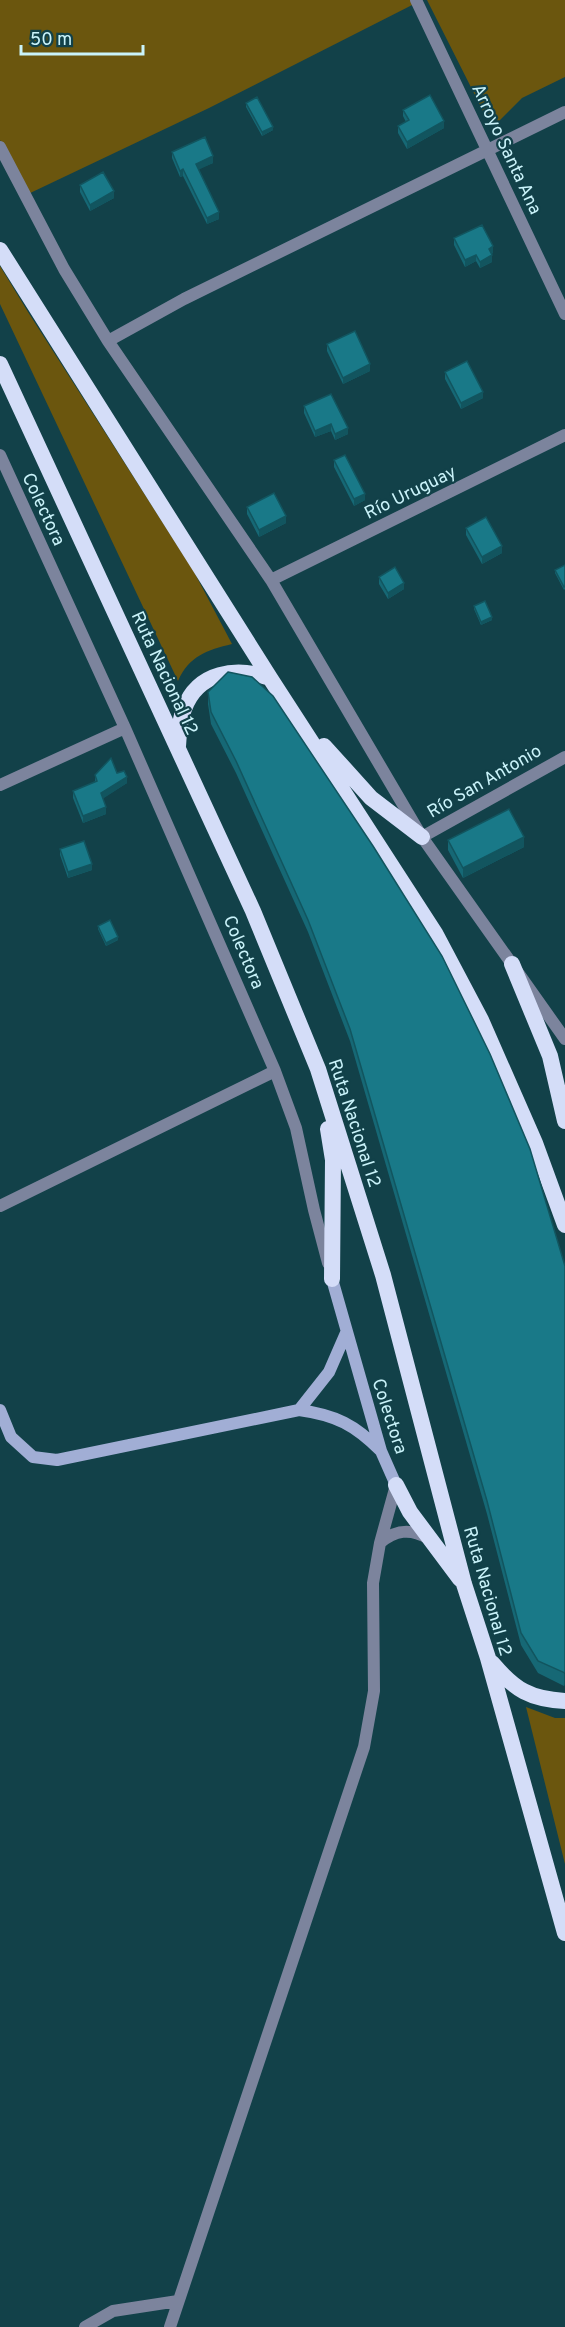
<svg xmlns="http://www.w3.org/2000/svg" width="565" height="2327" font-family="Overpass,sans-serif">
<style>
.grass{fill:#6b560e}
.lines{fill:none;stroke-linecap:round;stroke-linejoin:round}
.minor{stroke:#7c849d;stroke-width:12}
.secondary{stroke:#a1aed5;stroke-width:12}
.trunk{stroke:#d4ddf8;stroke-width:16}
.wall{fill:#166875}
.shaded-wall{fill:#12555f}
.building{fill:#197988;stroke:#12555f;stroke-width:1.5}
.labels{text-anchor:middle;stroke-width:4.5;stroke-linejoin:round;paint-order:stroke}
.street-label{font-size:18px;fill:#caf3fa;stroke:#124149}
</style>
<rect width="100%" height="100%" fill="#124149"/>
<!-- grass -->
<path class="grass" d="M0,0H422L209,108L26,195L0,140Z
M427,0H565V77L522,98L496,124L487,119Z
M0,266L28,312L193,570L232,644C207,650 189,656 178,681L0,304Z
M526,1707L555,1718H565V1864Z"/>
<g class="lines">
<!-- minor -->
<path class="minor" d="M416,0L565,314
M0,147L64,269L108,341L271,580L422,837L565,1039
M108,341L184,299L565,112
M0,455L125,728L275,1071L296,1128L314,1210L328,1263
M271,580L565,435
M0,785L125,728
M422,837L565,757
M0,1206L275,1071
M380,1543C395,1530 410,1528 428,1538
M85,2327L113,2311L178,2301
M170,2327L364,1747L374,1691L373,1583L380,1543L396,1485"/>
<!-- secondary -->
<path class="secondary" d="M332,1279L381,1451L396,1485
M0,1410L11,1437L33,1457L57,1460L299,1410C336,1415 355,1425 381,1451
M299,1410L329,1372L346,1333"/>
<!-- trunk -->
<path class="trunk" d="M0,250L270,678L435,933L481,1020L535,1143L565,1225
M0,364L253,911L318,1069L383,1275L464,1584L488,1658L565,1933
M178,746C179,734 179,721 184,709C198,671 236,667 270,678
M324,746L371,798L422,837
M512,964L550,1056L565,1121
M328,1129L333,1160L332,1279
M396,1485L410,1512L460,1579
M492,1663C515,1690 530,1699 565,1701"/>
</g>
<!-- wall -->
<path class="wall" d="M246,103L273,130L262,136L246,107Z
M403,110L444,128L407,149L398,133V126L406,122L403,116Z
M172,152L213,163L198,169L219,219L207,224L183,176L180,177L172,158Z
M80,185L114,198L90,211L80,192Z
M454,238L493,253L491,254L492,262L480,268L476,261L465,267L454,245Z
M327,344L370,371L343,384L327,351Z
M445,372L483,398L461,409L445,379Z
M304,406L348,434L335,440L331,431L315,437L304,413Z
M334,460L365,500L354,506L334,467Z
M247,507L286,523L259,537L247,514Z
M466,528L502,553L482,564L466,535Z
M565,565V589L564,590L555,573V570Z
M379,577L404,589L388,599L379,584Z
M474,606L492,620L481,625L474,609Z
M208,692L565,1266L564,1686L538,1673L521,1645L487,1514L350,1041L308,932L236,773L211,724L208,704Z
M117,773L127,783L103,798L106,814L83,823L73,798V791L95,782V775Z
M448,840L524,847L463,878L448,850Z
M60,849L92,870L68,878L60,855Z
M98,926L118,940L106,946L98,929Z"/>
<!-- shaded-wall -->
<path class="shaded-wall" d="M444,121V128L407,149V142Z
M273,127V130L262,136V132Z
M213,156V163L196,171V164Z
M183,169V176L180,177V171Z
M114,191V198L90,211V205Z
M219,212V219L207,224V218Z
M493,246V253L489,255V249Z
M476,255V261L465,267V260Z
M492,255V262L480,268V262Z
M370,364V371L343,384V378Z
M483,392V398L461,409V403Z
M331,424V431L315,437V431Z
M348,428V434L335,440V434Z
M365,494V500L354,506V499Z
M286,516V523L259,537V530Z
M502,546V553L482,564V557Z
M404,583V589L388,599V593Z
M492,617V620L481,625V622Z
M127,777V783L101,800V793Z
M106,807V814L83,823V816Z
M524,837V847L463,878V868Z
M92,864V870L68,878V872Z
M118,937V940L106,946V943Z
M565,1673V1685L564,1686V1674Z"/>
<!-- building -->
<path class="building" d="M430,95L444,121L407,142L398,126L409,120L403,110Z
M257,97L273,127L262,132L246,103Z
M205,137L213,156L196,164L219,212L207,218L183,169L180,171L172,152Z
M103,172L114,191L90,205L80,185Z
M482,225L493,246L489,249L492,255L480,262L476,255L465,260L454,238Z
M355,331L370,364L343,378L327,344Z
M467,361L483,392L461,403L445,372Z
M331,394L348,428L335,434L331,424L315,431L304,406Z
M345,455L365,494L354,499L334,460Z
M274,493L286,516L259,530L247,507Z
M486,517L502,546L482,557L466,528Z
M565,565V586L564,587L555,570Z
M395,567L404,583L388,593L379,577Z
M485,601L492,617L481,622L474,606Z
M228,672L252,677L273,696L373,846L442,956L490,1054L530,1149L565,1266V1673L538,1661L521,1633L487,1501L350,1029L308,920L236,761L211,712L208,692Z
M111,758L117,773L124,771L127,777L101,793L106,807L83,816L73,791L97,781L95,775Z
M509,809L524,837L463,868L448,840Z
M84,841L92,864L68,872L60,849Z
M110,920L118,937L106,943L98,926Z"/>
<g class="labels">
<!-- street labels -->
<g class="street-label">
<text transform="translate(507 149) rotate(65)" y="6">Arroyo Santa Ana</text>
<text transform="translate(410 492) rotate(-26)" y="6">Río Uruguay</text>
<text transform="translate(44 509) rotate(65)" y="6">Colectora</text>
<text transform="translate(165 673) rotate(65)" y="6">Ruta Nacional 12</text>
<text transform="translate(484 781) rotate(-30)" y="6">Río San Antonio</text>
<text transform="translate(244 952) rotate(67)" y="6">Colectora</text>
<text transform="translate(355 1123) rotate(72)" y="6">Ruta Nacional 12</text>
<text transform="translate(390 1416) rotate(72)" y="6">Colectora</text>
<text transform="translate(488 1591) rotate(74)" y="6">Ruta Nacional 12</text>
</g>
</g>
<!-- scale -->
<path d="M21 45v9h122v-9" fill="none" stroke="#caf3fa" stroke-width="3"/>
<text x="30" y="45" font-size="18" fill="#caf3fa" stroke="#124149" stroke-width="4.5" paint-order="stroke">50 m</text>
</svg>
